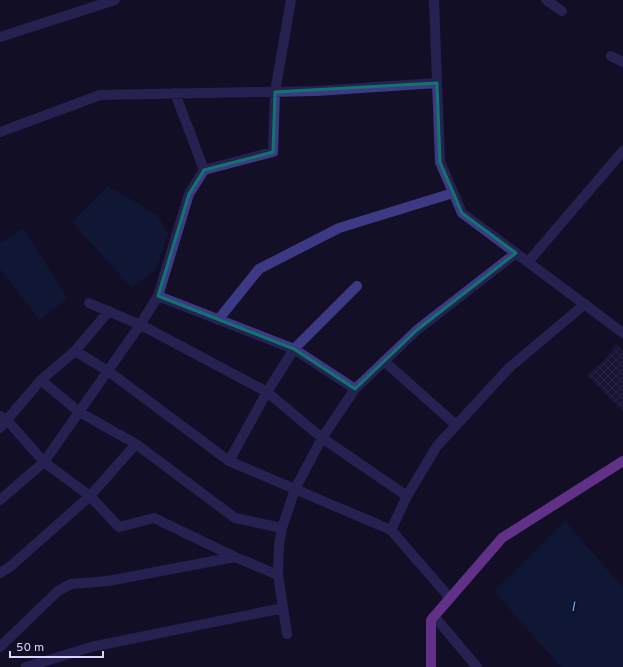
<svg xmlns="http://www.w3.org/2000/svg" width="623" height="667" font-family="Overpass,sans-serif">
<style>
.water{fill:#0c2248}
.building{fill:url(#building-cross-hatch);filter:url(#shadow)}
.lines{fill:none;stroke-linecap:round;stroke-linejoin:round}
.minor{stroke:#3d3a85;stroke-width:10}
.primary{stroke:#c25bff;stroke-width:10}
.marked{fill:none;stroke:#0f766e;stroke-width:3;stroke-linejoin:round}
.labels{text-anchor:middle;stroke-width:3.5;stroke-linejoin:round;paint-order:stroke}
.water-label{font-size:14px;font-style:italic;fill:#62b6ff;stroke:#130f26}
</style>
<defs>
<pattern id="building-cross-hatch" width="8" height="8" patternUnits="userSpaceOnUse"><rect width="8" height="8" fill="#241b47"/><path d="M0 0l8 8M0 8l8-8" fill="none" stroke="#433b63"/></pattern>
<filter id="shadow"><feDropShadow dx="4" dy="2.5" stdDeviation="1" flood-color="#0009"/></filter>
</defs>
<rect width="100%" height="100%" fill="#130f26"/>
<!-- water -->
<path class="water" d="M108,186L157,215L168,233L156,269L132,288L72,222Z
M24,229L67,298L40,320L0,269V243Z
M565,521L623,588V667H561L494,591Z"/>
<!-- building -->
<path class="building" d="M616,344L623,351V412L587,375L605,360Z"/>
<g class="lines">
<!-- minor -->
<path class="minor" d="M434,0L440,162L462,213L623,333
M546,0L562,11
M0,37L115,0
M611,56L623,62
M175,93L204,170L273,152L275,92L291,0
M0,132L100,95L316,91L437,83
M528,262L623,151
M158,296L294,349L355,389
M89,303L143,326L267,392L322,438L407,496
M218,320L259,269L339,228L453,193
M75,351L108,371L229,461L391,530L450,598
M384,361L456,425
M41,380L79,412L136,444L235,518L282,528
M0,416L7,420L44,462L90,496L119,527L154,518L235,557L278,575
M0,428L41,380L75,351L109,311
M229,461L267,392L294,349L357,286
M0,500L44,462L140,325L158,296L189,194L204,170
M391,530L407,496L437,446L510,367L585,304
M0,573L11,566L90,496L136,444
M434,616L477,667
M287,634L278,575L279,545L282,528L295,489L322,438L355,389L417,330L516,253
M0,647L58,591L71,584L108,581L235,557
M26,667L91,647L283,608"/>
<!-- primary -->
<path class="primary" d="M431,667V620L502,538L623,461"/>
</g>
<!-- marked area -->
<path d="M0 0H623V667H0ZM437,83L440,162L462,213L516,253L417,330L355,389L294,349L158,296L189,194L204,170L273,152L275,92Z" fill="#130f26" fill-opacity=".55" fill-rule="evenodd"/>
<path class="marked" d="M437,83L440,162L462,213L516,253L417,330L355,389L294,349L158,296L189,194L204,170L273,152L275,92Z"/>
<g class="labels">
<!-- water labels -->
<g class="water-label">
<text x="573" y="611">l</text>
</g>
</g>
<!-- scale -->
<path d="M10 651v6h93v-6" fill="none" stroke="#d9d4ff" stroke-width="2"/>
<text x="16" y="651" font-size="12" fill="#d9d4ff" stroke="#130f26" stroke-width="3" paint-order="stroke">50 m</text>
</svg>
